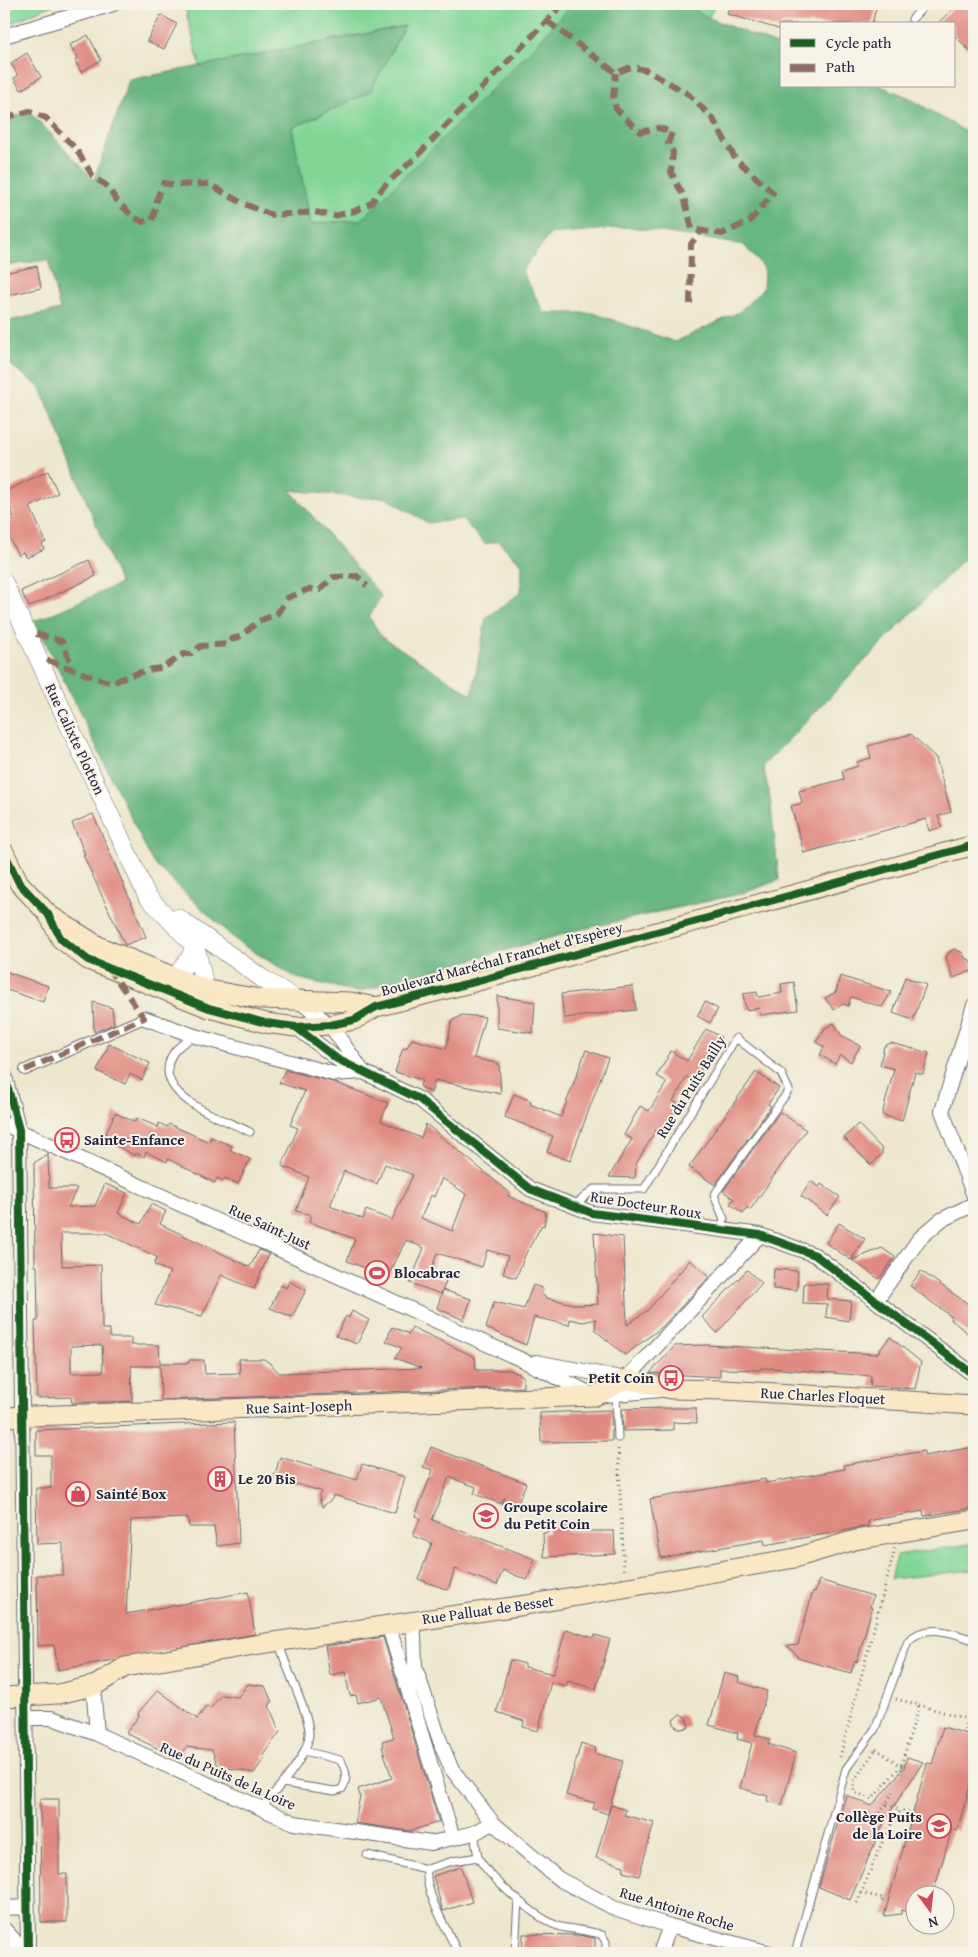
<svg xmlns="http://www.w3.org/2000/svg" width="978" height="1957" font-family="'Gentium Book Plus',serif">
<style>
.green{fill:#81d597;stroke:#527c69}
.forest{fill:#68b680;stroke:#456c5e;fill-rule:evenodd}
.building{fill:#e08b81;fill-rule:evenodd}
.lines{fill:none;stroke-linecap:round;stroke-linejoin:round}
.service-casing{stroke:#69676e;stroke-width:9}
.pedestrian-casing{stroke:#69676e;stroke-width:12}
.minor-casing{stroke:#69676e;stroke-width:16}
.tertiary-casing{stroke:#69676e;stroke-width:19}
.secondary-casing{stroke:#69676e;stroke-width:21}
.path{stroke:#69676e;stroke-width:3;stroke-dasharray:1 4;stroke-linecap:butt}
.service{stroke:#fff;stroke-width:7}
.pedestrian{stroke:#fff;stroke-width:10}
.minor{stroke:#fff;stroke-width:14}
.tertiary{stroke:#fff;stroke-width:18}
.secondary{stroke:#fae7c3;stroke-width:19}
.quiet{stroke:#8d6e63;stroke-width:6;stroke-dasharray:12 6;stroke-linecap:butt}
.cycleway-casing{stroke:#f7f3e8;stroke-width:11}
.cycleway{stroke:#1b5e20;stroke-width:8}
.labels{text-anchor:middle;stroke-width:4;stroke-linejoin:round;paint-order:stroke}
.street-label{font-size:15px;fill:#22223b;stroke:#f7f3e8}
.poi-label{font-size:15px;font-weight:bold;fill:#22223b;stroke:#f7f3e8;text-anchor:start}
</style>
<rect width="100%" height="100%" fill="#f7f3e8"/>
<filter id="ink" filterUnits="userSpaceOnUse"><feTurbulence type="fractalNoise" baseFrequency=".02" numOctaves="2"/><feDisplacementMap in="SourceGraphic" scale="10" xChannelSelector="R" yChannelSelector="G"/><feConvolveMatrix kernelMatrix="1 2 1 2 8 2 1 2 1" color-interpolation-filters="sRGB"/></filter>
<filter id="wash" filterUnits="userSpaceOnUse"><feTurbulence type="fractalNoise" baseFrequency=".0096" numOctaves="4" result="noise"/><feDisplacementMap in="SourceGraphic" scale="20" xChannelSelector="R" yChannelSelector="G"/><feGaussianBlur stdDeviation="1.12" result="paint"/><feColorMatrix in="noise" values="0 0 0 0 0 0 0 0 0 0 0 0 0 0 0 0 0 1.4 0 .05"/><feComposite in="paint" operator="in"/></filter>
<g filter="url(#wash)">
<rect width="100%" height="100%" fill="#ede7cd"/>
<!-- green -->
<path class="green" d="M4,4H55L4,26Z
M184,4H572L537,44L362,220L311,224L292,128L370,92L404,26L200,66Z
M683,4H715L709,18Z
M974,1543V1570L891,1579L897,1556Z"/>
<!-- forest -->
<path class="forest" d="M572,4H683L709,18L782,47V86H881L908,97L974,137V557L963,560L763,766L770,797L779,880L744,893L578,930L357,992L297,978L238,942L153,863L35,621L120,584L41,388L4,360V322L60,310L48,260L4,266V119L30,112L94,180L129,80L405,26L370,92L292,128L311,224L361,220L537,44ZM630,227L744,245L764,268L763,289L739,312L675,342L593,313H544L522,271L550,234ZM290,490L363,498L385,497L428,523L462,519L485,544L498,541L522,565L521,592L486,618L472,695L382,637L369,617L381,596Z"/>
<g id="blocks">
<!-- building -->
<path class="building" d="M730,4H877L872,24H782V30L727,14Z
M958,4H974V55L954,35V24H937Z
M161,15L177,24L164,49L147,41Z
M88,35L101,60L81,72L75,60L78,58L70,45Z
M27,53L41,77L21,90L14,78L18,76L11,63Z
M37,266L41,288L4,296V273Z
M48,471L58,493L30,507L46,542L42,544L44,549L26,557L23,552L18,555L4,528L11,524L8,519L14,516L4,492Z
M89,560L96,576L29,607L21,591Z
M911,734L936,758L951,812L938,816L942,827L929,831L926,819L804,853L791,806L802,803L799,791L844,779L842,771L858,766L857,762L871,758L868,746Z
M93,814L146,937L125,945L83,855L85,854L72,823Z
M955,949L963,953L965,958L970,960L974,970L953,978L946,958L949,952Z
M4,971L48,986L43,1002L4,989Z
M840,976L891,992L882,1007L851,997L848,1006L843,1004L834,1010L825,998L836,992Z
M905,977L926,985L913,1020L893,1013Z
M794,982L798,1010L760,1015L759,1008L746,1010L743,994L757,992L758,997L782,993L781,984Z
M633,986L636,1010L564,1018L561,994Z
M497,996L535,1002L533,1033L497,1028Z
M93,1002L112,1008L114,1024L94,1032Z
M705,1002L718,1009L710,1023L697,1016Z
M462,1015L485,1017L474,1058L499,1064L501,1094L435,1080L431,1093L420,1086L422,1080L395,1072L403,1048L406,1049L412,1039L446,1049L452,1021Z
M834,1023L841,1035L860,1046L851,1062L840,1055L835,1064L820,1055L824,1047L816,1042L825,1028Z
M706,1029L721,1037L694,1081L687,1077L673,1101L680,1105L663,1134L656,1130L636,1164L635,1178L609,1177L632,1139L624,1135L640,1106L649,1111L667,1082L657,1076L671,1051L687,1061Z
M891,1043L929,1053L923,1074L915,1072L902,1121L882,1115L894,1069L880,1065L884,1046Z
M109,1044L150,1063L142,1080L130,1074L125,1084L97,1071Z
M586,1050L608,1058L570,1161L547,1152L553,1136L505,1117L514,1094L531,1101L530,1104L561,1117Z
M285,1070L336,1083L388,1103L381,1121L421,1138L426,1124L510,1193L508,1196L546,1212L544,1226L542,1225L526,1253L516,1278L503,1274L508,1256L487,1250L482,1267L437,1253L430,1275L446,1281L441,1294L410,1283L424,1248L406,1240L388,1277L347,1261L355,1239L309,1222L311,1215L296,1211L309,1177L282,1166L298,1128L290,1125L305,1091L279,1083ZM385,1164L413,1175L392,1220L366,1210L363,1219L330,1206L344,1171L377,1184ZM442,1178L466,1194L452,1231L421,1218L431,1195L434,1197Z
M756,1072L779,1088L768,1104L771,1106L715,1185L689,1167Z
M780,1112L806,1130L750,1210L747,1207L743,1213L730,1204L734,1199L723,1191Z
M115,1113L135,1122L137,1118L158,1127L159,1123L167,1127L169,1124L209,1142L211,1137L232,1146L230,1150L250,1159L238,1184L225,1178L223,1181L217,1178L215,1183L168,1159L167,1162L146,1152L144,1157L136,1153L135,1156L104,1138Z
M858,1124L882,1149V1154L871,1165L844,1138Z
M48,1154L49,1188H77L68,1207L95,1206L105,1184L127,1193L118,1213L141,1224L151,1204L166,1211L160,1224L250,1267L259,1250L269,1254L254,1289L221,1275L202,1316L155,1305L170,1272L154,1265L157,1257L106,1233H61L62,1266L101,1265L102,1329H110V1338H131V1345H159L160,1363H189V1360H204L205,1374L240,1373L239,1359H264L272,1365L279,1373L422,1368L395,1358L402,1348L386,1341L392,1327L409,1334L412,1327L475,1357L476,1370H510L523,1376V1387L161,1400L160,1366H131L132,1401L72,1403L71,1397L37,1398L35,1321H38L37,1266H35L34,1163ZM102,1345L103,1372L71,1373V1346Z
M811,1181L819,1187L821,1184L840,1197L827,1215L801,1196Z
M839,1223L865,1239L851,1260L826,1243Z
M594,1233L623,1237L627,1325L648,1310L690,1260L709,1277L662,1327L625,1355L595,1330L596,1319L583,1322L570,1319L569,1325L534,1317L526,1345L486,1328L494,1302L524,1309L533,1285L542,1288L541,1293L546,1298L578,1305L598,1304Z
M882,1248L895,1257L879,1279L852,1260Z
M774,1269L798,1271L797,1290L773,1289Z
M747,1270L762,1283L717,1333L702,1317Z
M921,1271L974,1308V1338L950,1319L952,1317L910,1286Z
M289,1281L306,1290L292,1317L270,1308L281,1285L286,1288Z
M804,1283L828,1284L827,1299L851,1301L849,1321L826,1317L827,1304L803,1303Z
M443,1290L471,1299L464,1320L437,1308Z
M352,1311L369,1320L357,1344L336,1336L346,1316L349,1318Z
M890,1337L921,1362L915,1389L870,1386L871,1376L768,1368H761L760,1370L720,1369V1377L650,1373L675,1346L705,1345L877,1354Z
M672,1408H696L697,1423L673,1422V1430L623,1431L622,1409Z
M611,1410L612,1441L541,1442L540,1413Z
M234,1422L239,1543L217,1546L214,1527H189L188,1518L131,1520L126,1614L248,1592L255,1634L58,1670L54,1645L38,1646L37,1575H63V1543L37,1544L36,1488H51V1455H36V1430Z
M431,1447L526,1483L518,1503L504,1498L502,1504L474,1494L476,1487L449,1477L432,1520L535,1559L527,1580L503,1570L497,1585L455,1569L448,1590L418,1579L432,1543L413,1536L420,1518L415,1516L433,1470L423,1467Z
M974,1447V1508L924,1516L923,1511L868,1521V1526L765,1545L764,1540L661,1558L650,1499L765,1479L766,1483L845,1469L844,1465L924,1451V1456Z
M280,1457L357,1480L362,1464L405,1477L395,1513L333,1495L332,1499L322,1507L319,1496L321,1491L274,1478Z
M565,1524L566,1531H614L615,1554L544,1557L543,1533H548V1526Z
M819,1580L873,1596L870,1607L872,1608L857,1662L855,1661L851,1673L797,1658V1655L787,1646L798,1645L813,1591L815,1592Z
M566,1629L594,1638L595,1635L610,1639L596,1689L568,1681L566,1686L551,1682L538,1731L523,1727L524,1721L497,1712L510,1660L525,1664V1667L553,1674Z
M383,1637L439,1822L410,1831L355,1823L360,1796L358,1789L392,1778L382,1747L384,1746L382,1741L394,1738L381,1697L358,1703L356,1695L350,1696L345,1672L330,1675L325,1646Z
M724,1673L739,1677L738,1682L767,1691L755,1735L770,1739L768,1744L796,1753L782,1805L767,1801L768,1796L740,1788L752,1743L737,1739L738,1733L709,1725Z
M248,1684L265,1686L272,1702L269,1706L280,1732L263,1755L264,1759L254,1773L218,1766L212,1750L186,1747L177,1758L126,1733L139,1716L138,1713L158,1690L197,1719L206,1707L211,1708L221,1695L238,1697Z
M680,1714L686,1717L689,1727L681,1729L675,1726L673,1720Z
M943,1727L974,1736V1772L957,1831L952,1829L933,1894H916V1914L901,1910V1914L884,1916L927,1763L932,1764Z
M581,1743L596,1748L594,1753L623,1761L608,1814L593,1809L595,1803L566,1795Z
M907,1757L923,1762L885,1820L850,1900L819,1887L846,1795L872,1806L904,1768Z
M40,1799H59V1874H67V1922H41Z
M611,1805L626,1810L624,1815L654,1823L639,1876L623,1872L624,1866L596,1858Z
M461,1867L472,1902L443,1911L433,1876Z
M523,1934L579,1935L595,1938V1953H522Z"/>
</g>
</g>
<g filter="url(#ink)">
<use href="#blocks" fill-opacity="0" stroke="#69676e" stroke-width="1"/>
<g class="lines">
<defs>
<path id="service" d="M912,19L926,4
M193,1037C180,1045 169,1052 168,1069C167,1102 224,1119 250,1132
M574,1206L594,1189H644L736,1038L781,1073L789,1090L714,1195L724,1219L721,1230
M616,1394L618,1438
M282,1783L335,1791L342,1789C348,1779 347,1770 340,1760L304,1751
M261,1808C276,1790 308,1758 309,1734C310,1714 284,1666 279,1642
M474,1833C476,1840 476,1853 479,1859C492,1880 537,1920 561,1927C575,1930 589,1930 602,1935L606,1942V1953
M367,1855L427,1869
M458,1953C448,1931 424,1892 427,1869L453,1861L478,1857
M515,1953L518,1899
M795,1953L846,1769L875,1729L908,1641C927,1622 952,1633 974,1640"/>
<path id="pedestrian" d="M25,1070L144,1018"/>
<path id="minor" d="M4,36L113,4
M299,1001L330,1025L361,1069
M974,1005L942,1111L974,1196
M144,1018L195,1036L334,1074L362,1072
M296,1027L337,1059L419,1099L530,1189L592,1213L760,1235L815,1255L974,1375
M4,1073L19,1130L28,1953
M4,1124L522,1360L595,1396L660,1390
M876,1301L919,1239L941,1220L974,1204
M536,1362L626,1379L760,1235
M410,1621L414,1635L415,1667L440,1741L451,1768L493,1823L559,1879L614,1908L670,1926L770,1953
M388,1624L453,1838L474,1833L493,1823
M96,1685L94,1697L97,1734
M26,1718H52L97,1734L294,1823L431,1843L453,1838
M4,1908L26,1907
M4,1929L14,1940L21,1953
M660,1953L670,1926"/>
<path id="tertiary" d="M4,583L147,896L194,945L191,956L175,978
M178,918L263,979L299,1001
M194,945C202,963 200,983 212,1000"/>
<path id="secondary" d="M4,852L19,883L48,914L61,939L88,960L209,1008L266,1023L296,1027L330,1025L354,1020L376,1007L478,981L974,845
M49,915L100,947L204,989L260,999L351,1002L376,1007
M4,1417L595,1396L626,1379L671,1389L725,1390L974,1405
M4,1697L59,1694L96,1685L125,1667L260,1644L526,1605L795,1558L855,1540L974,1520"/>
</defs>
<!-- service casing -->
<use href="#service" class="service-casing"/>
<!-- pedestrian casing -->
<use href="#pedestrian" class="pedestrian-casing"/>
<!-- minor casing -->
<use href="#minor" class="minor-casing"/>
<!-- tertiary casing -->
<use href="#tertiary" class="tertiary-casing"/>
<!-- secondary casing -->
<use href="#secondary" class="secondary-casing"/>
<!-- path -->
<path class="path" d="M618,1449L624,1572
M896,1699L919,1705L901,1766L902,1774
M919,1705L967,1719L963,1733
M876,1749L901,1766L872,1799L854,1792V1781Z
M840,1757L895,1548
M893,1792L886,1804L901,1810
M877,1817L886,1804
M861,1893L883,1898L881,1904
M857,1903L886,1833L901,1810L918,1814"/>
<!-- service -->
<use href="#service" class="service"/>
<!-- pedestrian -->
<use href="#pedestrian" class="pedestrian"/>
<!-- minor -->
<use href="#minor" class="minor"/>
<!-- tertiary -->
<use href="#tertiary" class="tertiary"/>
<!-- secondary -->
<use href="#secondary" class="secondary"/>
<!-- quiet -->
<path class="quiet" d="M547,21L616,73L631,67L646,70L688,94L713,119L735,158L773,193L750,221L722,234L692,229L684,197L671,172L673,152L668,144L672,132L658,128L640,132L616,109L613,96L616,73
M4,118L30,111L46,118L76,149L94,178L106,185L118,202L132,216L143,222L152,220C157,208 156,193 164,183L174,185L209,184L242,203L272,215L315,212L334,216L355,211L371,203L385,185L414,159L563,4
M690,304L691,244L701,231
M36,634L62,641L73,670
M47,660C70,668 90,677 113,683C120,678 154,667 163,668L184,654H190L201,646L228,644L232,639L239,637L259,621L277,614L287,598L309,589L320,590L333,577L357,576L367,586
M25,1070L144,1018L109,969"/>
<defs>
<path id="cycleway" d="M4,852L19,883L48,914L61,939L88,960L209,1008L266,1023L296,1027L330,1025L354,1020L376,1007L478,981L974,845
M296,1027L337,1059L419,1099L530,1189L592,1213L760,1235L815,1255L974,1375
M4,1073L19,1130L28,1953"/>
</defs>
<!-- cycleway casing -->
<use href="#cycleway" class="cycleway-casing"/>
<!-- cycleway -->
<use href="#cycleway" class="cycleway"/>
</g>
</g>
<!-- icons -->
<defs>
<symbol id="bus-ring" viewBox="-11 -11 22 22"><circle r="9.5" fill="#f7f3e8" stroke="#d1495b" stroke-width="1.5"/><path d="M-5-6H5V4H4V6H2V4H-2V6H-4V4H-5ZM-3.5-4V0h7V-4ZM-3.5 1.2v1.5H-2V1.2ZM2 1.2v1.5H3.5V1.2Z" fill="#d1495b"/></symbol>
<symbol id="stadium-ring" viewBox="-11 -11 22 22"><circle r="9.5" fill="#f7f3e8" stroke="#d1495b" stroke-width="1.5"/><path d="M0-5a6.5 5 0 1 0 0 10a6.5 5 0 1 0 0-10ZM-3.5-1.8h7v3.6h-7Z" fill="#d1495b"/></symbol>
<symbol id="building-ring" viewBox="-11 -11 22 22"><circle r="9.5" fill="#f7f3e8" stroke="#d1495b" stroke-width="1.5"/><path d="M-4-6H4V6H1V3H-1V6H-4ZM-2.5-4.3h1.7v1.8h-1.7ZM.8-4.3h1.7v1.8H.8ZM-2.5-1h1.7V.8h-1.7ZM.8-1h1.7V.8H.8Z" fill="#d1495b"/></symbol>
<symbol id="shop-ring" viewBox="-11 -11 22 22"><circle r="9.5" fill="#f7f3e8" stroke="#d1495b" stroke-width="1.5"/><path d="M-5-2.5h2.3a2.7 3.5 0 0 1 5.4 0H5L5.5 6h-11ZM-1.5-2.5h3a1.5 2.3 0 0 0-3 0Z" fill="#d1495b"/></symbol>
<symbol id="school-ring" viewBox="-11 -11 22 22"><circle r="9.5" fill="#f7f3e8" stroke="#d1495b" stroke-width="1.5"/><path d="M0-5L7-2L0 1L-7-2ZM-4 1L0 2.5L4 1V4Q0 6-4 4Z" fill="#d1495b"/></symbol>
</defs>
<g fill-rule="evenodd">
<use href="#bus-ring" x="53" y="1126" width="28" height="28"/>
<use href="#stadium-ring" x="363" y="1259" width="28" height="28"/>
<use href="#bus-ring" x="657" y="1364" width="28" height="28"/>
<use href="#building-ring" x="206" y="1465" width="28" height="28"/>
<use href="#shop-ring" x="64" y="1480" width="28" height="28"/>
<use href="#school-ring" x="472" y="1502" width="28" height="28"/>
<use href="#school-ring" x="925" y="1812" width="28" height="28"/>
</g>
<g class="labels">
<!-- street labels -->
<g class="street-label">
<text transform="translate(75 739) rotate(65)" y="5">Rue Calixte Plotton</text>
<text transform="translate(502 959) rotate(-15)" y="5">Boulevard Maréchal Franchet d'Espèrey</text>
<text transform="translate(691 1087) rotate(-58)" y="5">Rue du Puits Bailly</text>
<text transform="translate(646 1205) rotate(9)" y="5">Rue Docteur Roux</text>
<text transform="translate(270 1227) rotate(25)" y="5">Rue Saint-Just</text>
<text transform="translate(823 1396) rotate(3)" y="5">Rue Charles Floquet</text>
<text transform="translate(299 1407) rotate(-2)" y="5">Rue Saint-Joseph</text>
<text transform="translate(488 1610) rotate(-8)" y="5">Rue Palluat de Besset</text>
<text transform="translate(228 1776) rotate(24)" y="5">Rue du Puits de la Loire</text>
<text transform="translate(677 1909) rotate(17)" y="5">Rue Antoine Roche</text>
</g>
<!-- poi labels -->
<g class="poi-label">
<text x="84" y="1145">Sainte-Enfance</text>
<text x="394" y="1278">Blocabrac</text>
<text x="654" y="1383" text-anchor="end">Petit Coin</text>
<text x="238" y="1484">Le 20 Bis</text>
<text x="96" y="1499">Sainté Box</text>
<text x="504" y="1512">Groupe scolaire<tspan x="504" dy="17">du Petit Coin</tspan></text>
<text x="922" y="1822" text-anchor="end">Collège Puits<tspan x="922" dy="17">de la Loire</tspan></text>
</g>
</g>
<!-- margin -->
<rect width="978" height="1957" fill="none" stroke="#f7f3e8" stroke-width="20"/>
<!-- legend -->
<rect x="780" y="22" width="175" height="65" fill="#f7f3e8" stroke="#a29fa3"/>
<rect x="790" y="39" width="25" height="8" fill="#1b5e20" stroke="#a29fa3"/>
<text x="826" y="48" font-size="15" fill="#22223b">Cycle path</text>
<rect x="790" y="64" width="25" height="8" fill="#8d6e63" stroke="#a29fa3"/>
<text x="826" y="72" font-size="15" fill="#22223b">Path</text>
<!-- north arrow -->
<g transform="translate(930 1910) rotate(165)"><circle r="24" fill="#f7f3e8" stroke="#a29fa3"/>
<path d="M0-4L9 19L0 12L-9 19Z" fill="#d1495b"/>
<text y="-8" font-size="14" font-weight="bold" text-anchor="middle" fill="#22223b">N</text>
</g>
</svg>
